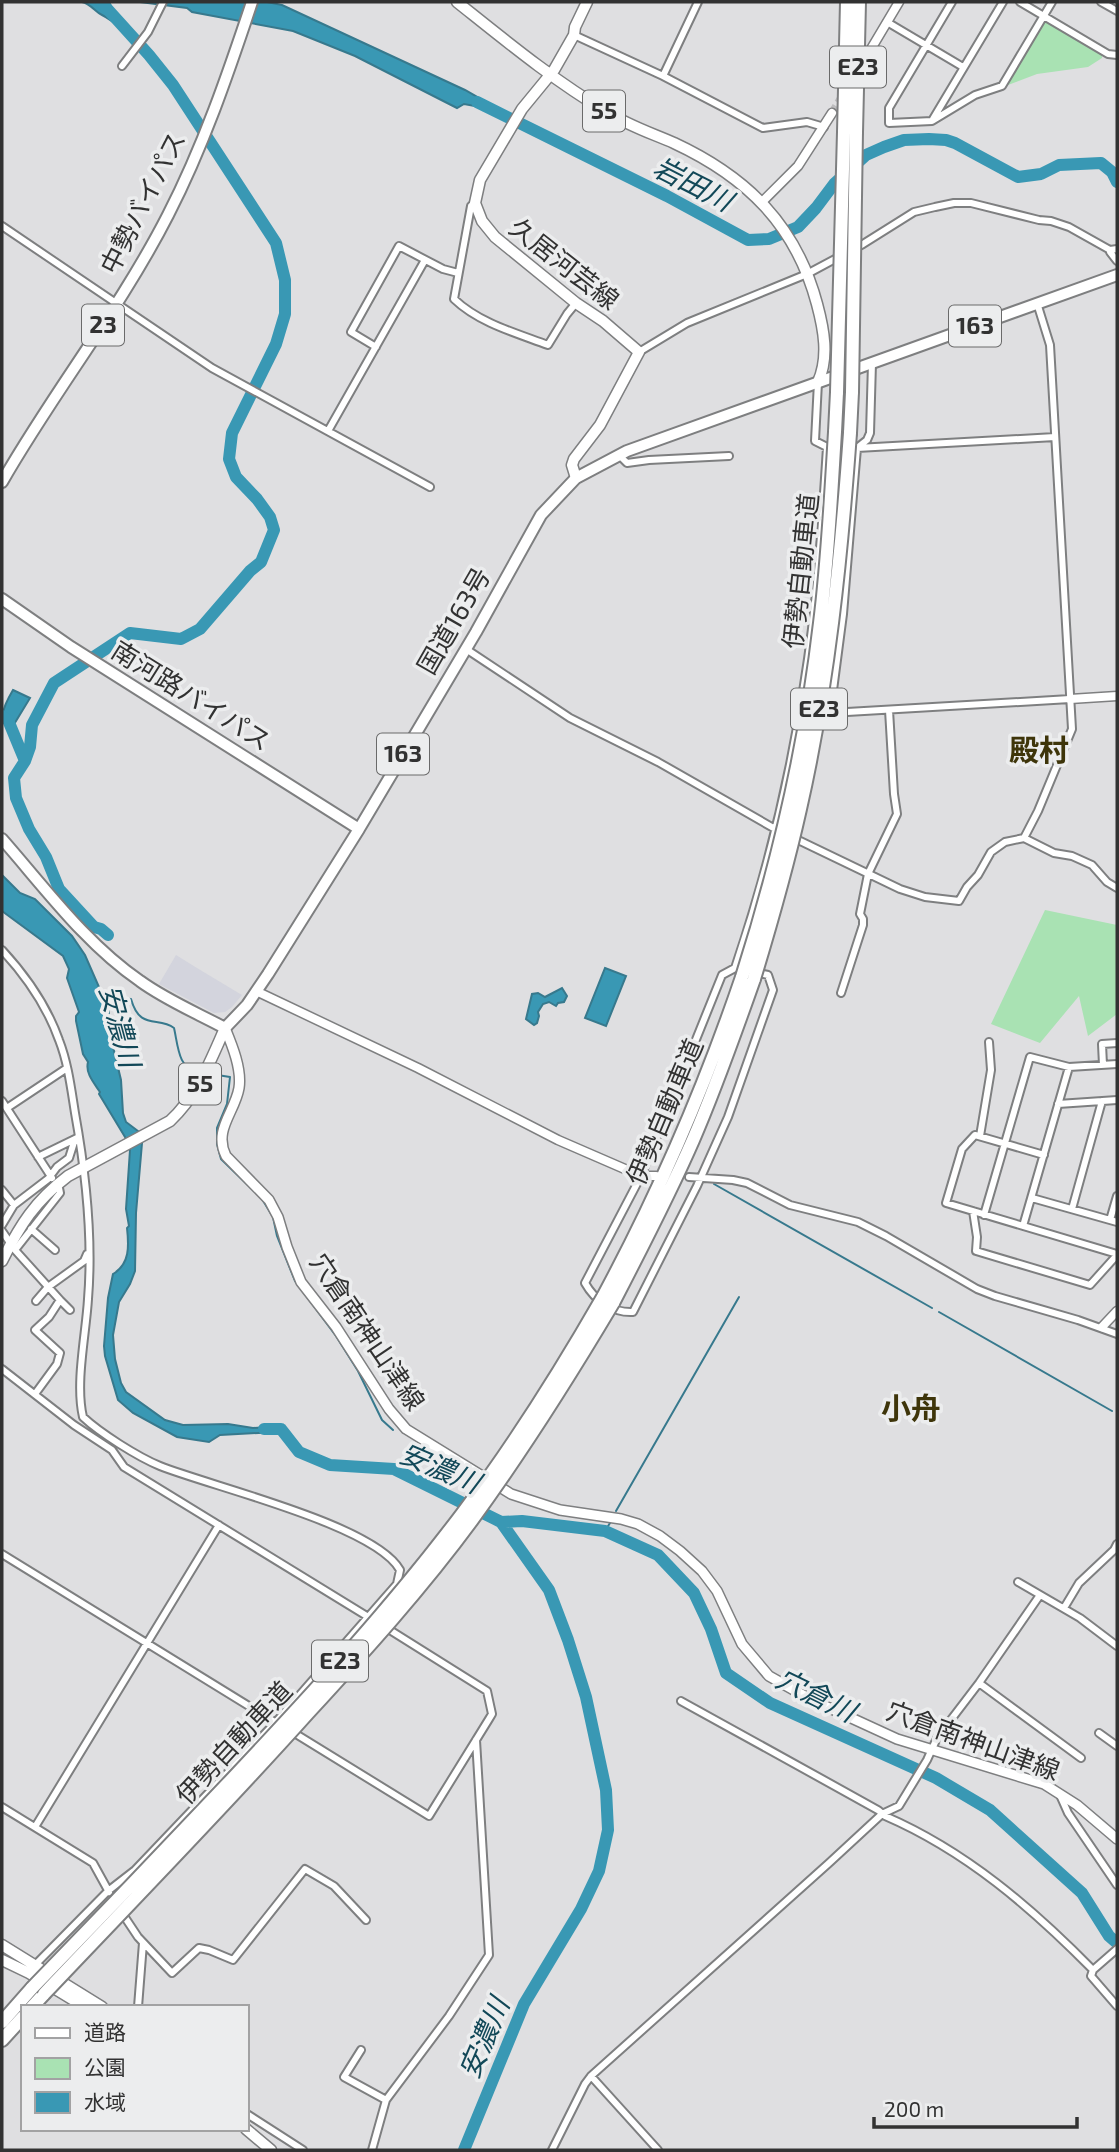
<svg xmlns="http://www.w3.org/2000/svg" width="1119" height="2152" font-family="'Exo 2','Noto Sans JP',sans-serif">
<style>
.built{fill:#d3d4dd}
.green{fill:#a9e2b3}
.water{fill:#3998b4;stroke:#37798d;stroke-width:2}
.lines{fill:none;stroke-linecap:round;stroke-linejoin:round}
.stream{stroke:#37798d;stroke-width:2}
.river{stroke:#3998b4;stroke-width:12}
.tertiary-tunnel{stroke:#bcbcbe;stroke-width:8;stroke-dasharray:8 4;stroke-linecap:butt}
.minor-casing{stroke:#7e7f80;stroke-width:10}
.tertiary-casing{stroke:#7e7f80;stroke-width:11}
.secondary-casing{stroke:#7e7f80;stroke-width:12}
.primary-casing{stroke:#7e7f80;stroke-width:13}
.trunk-casing{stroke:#7e7f80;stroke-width:14}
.motorway-casing{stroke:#7e7f80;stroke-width:16}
.minor{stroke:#fff;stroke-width:6}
.tertiary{stroke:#fff;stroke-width:8}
.secondary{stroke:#fff;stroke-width:9}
.primary{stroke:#fff;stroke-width:10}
.trunk{stroke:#fff;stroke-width:10}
.motorway{stroke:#fff;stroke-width:12}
.motorway-bridge-casing{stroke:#7e7f80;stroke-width:16;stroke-linecap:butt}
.motorway-bridge{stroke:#fff;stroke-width:12}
.labels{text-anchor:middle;stroke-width:7;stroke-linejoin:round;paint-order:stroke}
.shield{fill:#ecedee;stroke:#6a6a6a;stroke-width:2}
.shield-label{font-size:24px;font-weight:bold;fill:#323232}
.street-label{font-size:26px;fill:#323232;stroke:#ecedee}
.water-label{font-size:28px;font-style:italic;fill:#124858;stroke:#ecedee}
.quarter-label{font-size:30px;font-weight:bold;fill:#3e350a;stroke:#ecedee}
</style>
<rect width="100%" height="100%" fill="#dfdfe1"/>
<!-- built -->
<path class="built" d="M176,955L197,968L242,995L232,1007L225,1012L214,1013L159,984Z"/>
<!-- green -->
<path class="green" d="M1048,22L1102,55V58L1088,67L1037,74L1008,85L1007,84L1043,23Z
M1045,910L1117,925V1014L1088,1036L1079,996L1040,1043L991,1024Z"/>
<!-- water -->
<path class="water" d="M82,2H109L122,29C115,23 110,19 102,15C94,11 91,4 82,2Z
M140,2H267L282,5L465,90L502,111L464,104L457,108L355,56L293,31L192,12L187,8Z
M13,690L30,698L13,726L18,735L13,737C0,715 0,712 13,690Z
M2,875L20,893L35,899L72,936L85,955L109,1010L108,1026L121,1080L123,1113L126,1122L138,1131L142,1143L136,1213L135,1271L130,1284L119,1302L113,1335L115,1359L121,1383L126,1392L165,1420L183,1425L228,1424L253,1428L283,1426L277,1432L220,1435L209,1442L177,1437L133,1413L118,1400L105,1356L104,1346L108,1298L113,1274C130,1264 129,1246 127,1228L129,1226L126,1209L130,1150L125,1137L99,1094L100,1092C94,1083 85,1073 88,1062L83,1054L76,1021V1016L79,1012L67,978L69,969L63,956L2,911Z
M605,968L626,976L606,1026L585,1018Z
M562,988L567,996L564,1002L558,1003L556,1006L549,1002L543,1004L538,1012L539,1016L537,1023L534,1025L526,1019L532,994L538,993L545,997Z"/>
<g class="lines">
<!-- stream -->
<path class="stream" d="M102,996L131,999C140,1031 158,1016 174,1028C178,1045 178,1069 198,1073
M211,1074L230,1077L227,1104L217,1128V1144L221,1159L255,1192
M714,1184L932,1308
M262,1199L273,1217L277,1236L295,1281L336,1336L358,1371L382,1420L393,1430
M939,1312L1112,1411
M616,1511L739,1297
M605,1531L610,1523"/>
<!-- river -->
<path class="river" d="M477,102L667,196L748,240L769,239L798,227L816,208L834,184L866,155L884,147L904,140L929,139L946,140L955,143L1018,177L1041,174L1059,165L1101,163L1112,172L1117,182
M2,716L8,720L25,761L14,778L16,798L29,829L46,857L59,889L94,927L101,929L108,935
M25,761L30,747L32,725L54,683L130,633L181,639L200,629L250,571L261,562L274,530L270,517L257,499L236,477L229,459L232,433L276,344L285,314V280L276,243L173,85L149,55L101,2
M264,1429H281L299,1452L330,1465L394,1469L501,1522L549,1590L568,1640L586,1697L606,1790L608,1830L599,1871L581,1909L524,2004L464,2150
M501,1522L522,1521L605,1531L658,1555L694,1593L711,1629L726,1673L770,1703L936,1778L990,1810L1082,1893L1109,1936L1117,1943"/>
<!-- tertiary-tunnel -->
<path class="tertiary-tunnel" d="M832,113L844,93"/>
<defs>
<path id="minor" d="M952,2L889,108V123L932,121L975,95L1002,86L1052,2
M1020,2L1108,54L1117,55
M1101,2L1117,11
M887,22L963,67
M574,35L663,76L763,128L807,122L824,127
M122,66L148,32L163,2
M663,76L698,2
M933,119L1003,2
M475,203L471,206L454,299C479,323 516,333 548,345L567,314L576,303
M2,226L212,368L430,487
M1110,250V252L1117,261
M376,347L351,332L399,246L443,269L458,273
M639,352L687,323L807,274L863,244L914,212L935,207L954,203H971L1039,220L1051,221L1069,227L1110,250L1117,249
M872,363L870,433L867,440L857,448L843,614L830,713L1070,699
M818,382L815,441L827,447L857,448L1055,437
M328,431L425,260
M619,455L627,463L649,460L729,456
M466,649L570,718L658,762L784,834
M794,838L900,889L925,897L959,901L967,887L978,875L991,852L1005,842L1024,838L1054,853L1072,856L1092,865L1107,882L1117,888
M1024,838L1038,811L1072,729L1050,345L1037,303
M2,950C26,976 47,1006 59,1040C68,1063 71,1088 75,1113C86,1174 93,1237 88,1299C86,1334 75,1383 83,1417C100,1433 138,1457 160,1466C213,1487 375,1525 400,1570L397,1584L276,1722L135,1870L108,1891L35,1965
M735,968L768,975L773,990L728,1117L697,1186L633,1312C613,1313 595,1301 585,1283L641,1176L722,975Z
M735,968C765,879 790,778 804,685C817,606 822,526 827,447
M841,993L863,925V919L860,914L868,874L897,814L894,794L889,710
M1103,1065L1102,1044L1117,1043
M2,1101L52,1178
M1058,1104L1117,1100
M7,1108L67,1068
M980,1136L991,1070L989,1042
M1044,1155L975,1135L962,1149L946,1203L1117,1254
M38,1157L77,1138
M689,1177L733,1180L747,1183L790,1205L858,1222L886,1236L977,1289L995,1296L1078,1320L1117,1334
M2,1190L14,1205
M1032,1198L1117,1222
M1072,1209L1102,1101
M973,1211L977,1237L976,1251L1090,1285L1117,1255
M984,1215L1030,1057L1069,1067L1117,1064
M1110,1220L1117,1196
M2,1225L14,1205L48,1179L57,1167L69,1158L75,1139
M1023,1226L1069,1067
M31,1229L55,1250
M2,1231L15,1250L60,1300L49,1317L35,1330L60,1353L57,1364L35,1394
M15,1250L60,1193L59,1188
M60,1300L70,1310
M36,1301L48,1287L84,1261L87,1254
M2,1369L74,1425L112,1450L124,1467L370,1618
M2,1554L278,1724
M1018,1582L1080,1618L1117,1646
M1064,1608L1079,1583L1114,1550L1117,1544
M979,1683L1081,1758
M681,1701L878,1810L885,1816C966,1851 1032,1908 1093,1970
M291,1731L429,1816L489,1719L492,1714L487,1691L385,1627
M1099,1733L1117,1746
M1060,1795L1068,1813L1117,1885
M2,1807L93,1863L109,1892
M35,1827L219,1525
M122,1913L138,1937L172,1973L199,1948L209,1950L233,1960L305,1869L334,1886L366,1920
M1117,1949L1093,1970L1091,1976L1117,2006
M138,2007L143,1943
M361,2050L344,2077L386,2100
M591,2076L658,2150
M247,2114L303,2150
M372,2150L386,2100L449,2016L489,1955L476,1740
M552,2150L585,2084L591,2076L829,1863L882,1814L899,1806L927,1760L937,1738L979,1683L1040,1595"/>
<path id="tertiary" d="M871,49L899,2
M761,203L798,166L832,113
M1070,699L1117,696
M256,991L418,1068L558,1140L641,1176H656
M1102,1327L1117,1311"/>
<path id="secondary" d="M225,1028C232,1045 242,1069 239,1088C235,1112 213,1130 226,1156L269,1200L278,1217L287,1247L301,1282L336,1327L389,1409L406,1429L511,1494L560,1510L621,1519L638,1524L660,1536L680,1551L702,1571L717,1591L742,1644L769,1676L810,1699L897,1739L1044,1784L1077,1805L1117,1839"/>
<path id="primary" d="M457,2C506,41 553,80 607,112C629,126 651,133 674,143C747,177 796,225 817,304C824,330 829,357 818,382
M576,478L572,465L574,459L600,425L639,352L603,321L576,303L495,237L482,221L475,203L480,180L522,109L554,70L574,35L575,27L587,2
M2,1261C20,1225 35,1201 68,1176L170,1121C197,1096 210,1062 225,1028
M2,1945L102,2007
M2,1960L29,1973L85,2007
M246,2129L271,2150"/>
<path id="trunk" d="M2,482C54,391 120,309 168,215C203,147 228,74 252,2
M2,599L71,647L359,829
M2,839C45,888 86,944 140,981C166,1000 197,1013 225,1028L247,1005L268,974L359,829L476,632L541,515L576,478L627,451L1117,275"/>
<path id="motorway" d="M844,132L847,2
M856,132L859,2
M835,432L837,392
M850,433L852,392
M603,1297C659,1193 704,1089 742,977
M613,1303C641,1249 669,1195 693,1140C716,1087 735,1033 754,979
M32,2007L44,1994
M2,2022L32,1988
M2,2040L23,2017"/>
</defs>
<!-- minor casing -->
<use href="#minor" class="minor-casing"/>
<!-- tertiary casing -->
<use href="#tertiary" class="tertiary-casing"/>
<!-- secondary casing -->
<use href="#secondary" class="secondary-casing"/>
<!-- primary casing -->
<use href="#primary" class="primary-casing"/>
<!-- trunk casing -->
<use href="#trunk" class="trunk-casing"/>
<!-- motorway casing -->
<use href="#motorway" class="motorway-casing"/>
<!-- minor -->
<use href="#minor" class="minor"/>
<!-- tertiary -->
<use href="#tertiary" class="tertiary"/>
<!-- secondary -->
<use href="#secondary" class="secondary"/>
<!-- primary -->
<use href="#primary" class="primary"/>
<!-- trunk -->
<use href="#trunk" class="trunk"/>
<!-- motorway -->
<use href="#motorway" class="motorway"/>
<defs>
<path id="motorway-bridge" d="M837,392L844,132
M852,392L856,132
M742,977C779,861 806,743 820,623C828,560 831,496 835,432
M754,979C771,923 787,867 800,809C828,686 841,559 850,433
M32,1988C100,1918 167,1848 233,1778C313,1693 392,1607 462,1514C514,1445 560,1372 603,1297
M44,1994C132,1901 222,1809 308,1713C365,1651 422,1588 472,1520C523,1450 569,1377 613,1303"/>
</defs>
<!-- motorway-bridge casing -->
<use href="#motorway-bridge" class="motorway-bridge-casing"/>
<!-- motorway-bridge -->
<use href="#motorway-bridge" class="motorway-bridge"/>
</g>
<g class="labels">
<!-- shield labels -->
<g class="shield">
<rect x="830" y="46.5" width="56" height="41" rx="5"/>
<rect x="583" y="90.5" width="42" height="41" rx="5"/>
<rect x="82" y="304.5" width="42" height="41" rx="5"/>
<rect x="949" y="305.5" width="52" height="41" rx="5"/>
<rect x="791" y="688.5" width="56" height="41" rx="5"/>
<rect x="377" y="733.5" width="52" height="41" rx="5"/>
<rect x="179" y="1063.5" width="42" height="41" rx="5"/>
<rect x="312" y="1640.5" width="56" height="41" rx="5"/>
</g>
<g class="shield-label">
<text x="858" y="75">E23</text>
<text x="604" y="119">55</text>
<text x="103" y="333">23</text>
<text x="975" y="334">163</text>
<text x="819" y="717">E23</text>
<text x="403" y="762">163</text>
<text x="200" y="1092">55</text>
<text x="340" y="1669">E23</text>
</g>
<!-- street labels -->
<g class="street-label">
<text transform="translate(143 203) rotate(-63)" y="9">中勢バイパス</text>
<text transform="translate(564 264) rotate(38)" y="9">久居河芸線</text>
<text transform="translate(801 571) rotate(-84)" y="9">伊勢自動車道</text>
<text transform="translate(454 621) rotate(-60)" y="9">国道163号</text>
<text transform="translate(191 696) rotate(32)" y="9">南河路バイパス</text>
<text transform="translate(665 1112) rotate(-67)" y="9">伊勢自動車道</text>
<text transform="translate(367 1332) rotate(56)" y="9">穴倉南神山津線</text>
<text transform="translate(973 1741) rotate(20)" y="9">穴倉南神山津線</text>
<text transform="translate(234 1743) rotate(-47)" y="9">伊勢自動車道</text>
</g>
<!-- water labels -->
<g class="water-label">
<text transform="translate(693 184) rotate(27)" y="10">岩田川</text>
<text transform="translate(120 1026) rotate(75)" y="10">安濃川</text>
<text transform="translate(440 1468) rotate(23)" y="10">安濃川</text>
<text transform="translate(816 1695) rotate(26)" y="10">穴倉川</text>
<text transform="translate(484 2038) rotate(-67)" y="10">安濃川</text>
</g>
<!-- quarter labels -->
<g class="quarter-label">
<text x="1039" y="761">殿村</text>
<text x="911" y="1419">小舟</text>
</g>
</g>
<!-- border -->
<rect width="1119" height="2152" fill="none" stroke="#323232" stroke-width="7"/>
<!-- legend -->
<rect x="21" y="2005" width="228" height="126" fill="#ecedee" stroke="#a2a2a3" stroke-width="2"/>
<rect x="35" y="2028" width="35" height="10" fill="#ffffff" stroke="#a2a2a3" stroke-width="2"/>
<text x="84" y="2040" font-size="21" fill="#323232">道路</text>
<rect x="35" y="2058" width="35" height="21" fill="#a9e2b3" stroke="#a2a2a3" stroke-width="2"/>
<text x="84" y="2075" font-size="21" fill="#323232">公園</text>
<rect x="35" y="2092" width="35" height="21" fill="#3998b4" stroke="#a2a2a3" stroke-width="2"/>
<text x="84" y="2110" font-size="21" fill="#323232">水域</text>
<!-- scale -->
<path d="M874 2117v10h203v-10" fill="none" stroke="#323232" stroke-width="3.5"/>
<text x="884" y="2117" font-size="21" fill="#323232" stroke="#ecedee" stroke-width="5" paint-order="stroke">200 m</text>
</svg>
